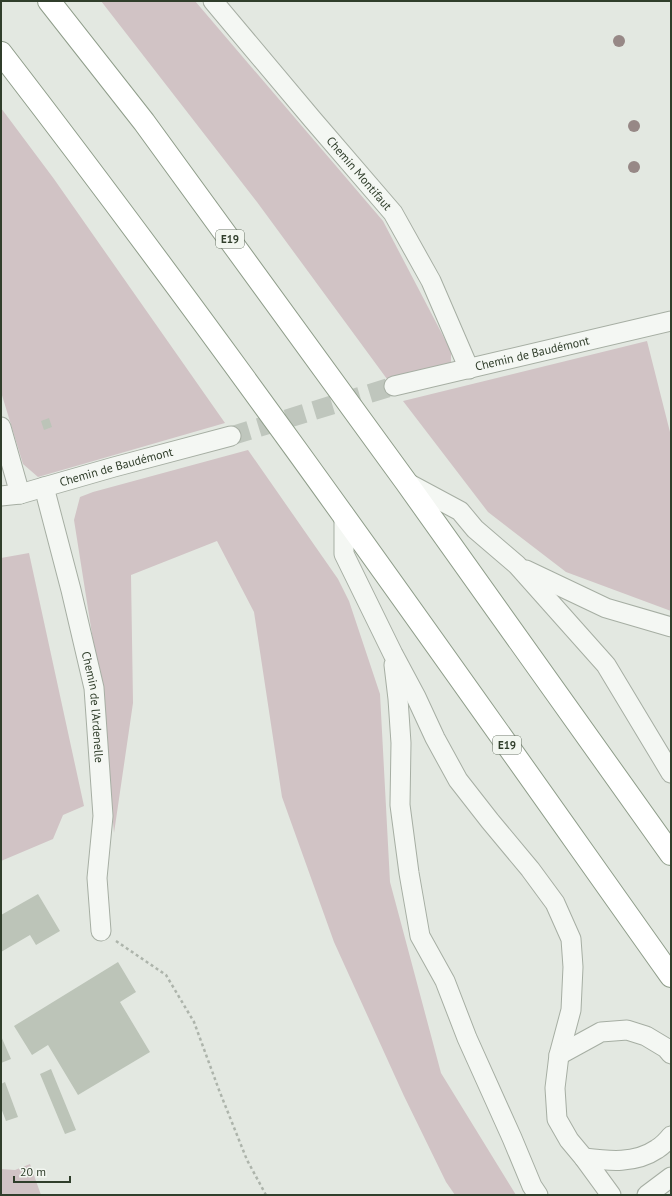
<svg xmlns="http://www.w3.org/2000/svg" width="672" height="1196" font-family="'PT Sans',sans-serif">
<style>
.green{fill:#d1c3c5}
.building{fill:#bcc4b8}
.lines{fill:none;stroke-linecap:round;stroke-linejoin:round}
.minor-tunnel{stroke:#bfc6bd;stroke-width:19;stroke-dasharray:19 10;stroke-linecap:butt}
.minor-casing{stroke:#a6aea3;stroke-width:21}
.highway-casing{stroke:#8f9d8a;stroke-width:24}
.path{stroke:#adb4ab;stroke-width:2.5;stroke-dasharray:3 3;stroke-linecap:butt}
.minor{stroke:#f4f7f3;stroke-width:19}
.highway{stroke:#fff;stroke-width:22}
.tree{fill:#978886}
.labels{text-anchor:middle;stroke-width:3;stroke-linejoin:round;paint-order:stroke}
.shield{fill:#f2f6f0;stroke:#6a7566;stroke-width:1}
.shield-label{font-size:11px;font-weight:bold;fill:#303e2b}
.street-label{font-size:12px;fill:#303e2b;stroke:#f2f6f0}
</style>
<rect width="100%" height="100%" fill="#e3e8e1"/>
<!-- green -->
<path class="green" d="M101,1H195L383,221L451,351V363L387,379L257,202Z
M1,108L54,179L225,423L38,477L23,464L1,392Z
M647,341L671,436V611L566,572L488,512L403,401Z
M248,450L338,579L349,601L380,694L390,882L441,1073L516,1195H455L446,1182L404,1096L334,942L282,797L254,612L217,541L131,575L133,703L114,833L101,691L74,520L80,497L93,492Z
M29,553L84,806L63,815L53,839L1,861V558Z
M30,1164L41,1195H1V1169L15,1170Z"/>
<!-- building -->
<path class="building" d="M49,418L52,427L44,430L41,421Z
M38,894L60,931L36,945L30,935L1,952V915Z
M118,962L136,992L120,1002L150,1052L78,1095L48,1045L32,1055L14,1026Z
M1,1036L11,1059L1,1063Z
M51,1069L76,1130L65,1134L40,1074Z
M5,1082L18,1117L6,1121L1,1108V1084Z"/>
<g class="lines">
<!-- minor-tunnel -->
<path class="minor-tunnel" d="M231,436L394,386"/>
<defs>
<g id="minor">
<path id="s1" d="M213,1L313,120L393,213L431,281L469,369"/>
<path id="s2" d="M394,386L671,321"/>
<path d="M1,427L20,494"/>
<path d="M406,482L460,511L475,529L517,565L606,665L671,773"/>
<path id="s3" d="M44,487L71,590L94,688L103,816L97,878L101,931"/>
<path id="s4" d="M1,496L20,494L114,467L231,436"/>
<path d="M344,514V554L393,654L416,697L435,738L458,780L490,821L530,869L555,903L571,939L573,967L571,1010L559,1055L555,1088L557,1119L569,1140L584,1158L611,1195"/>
<path d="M526,570L606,608L671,627"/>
<path d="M394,665L398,699L401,743L400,805L409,873L420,936L445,981L467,1038L512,1138L532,1186L538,1195"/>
<path d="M559,1055L601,1032L627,1030L646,1036L666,1048L671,1054"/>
<path d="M584,1158C609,1161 635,1164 657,1149C662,1146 667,1141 671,1136"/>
<path d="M647,1195L671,1177"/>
</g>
<path id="highway" d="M49,1L144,122L406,482L671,854
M1,53C233,354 451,666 671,976"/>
</defs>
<!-- minor casing -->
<use href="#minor" class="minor-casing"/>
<!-- highway casing -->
<use href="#highway" class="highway-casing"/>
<!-- path -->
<path class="path" d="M116,941L166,975L194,1022L219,1090L247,1160L266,1195"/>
<!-- minor -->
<use href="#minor" class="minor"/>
<!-- highway -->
<use href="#highway" class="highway"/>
</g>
<!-- trees -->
<g class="tree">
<circle cx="619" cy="41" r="6"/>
<circle cx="634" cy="126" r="6"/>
<circle cx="634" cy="167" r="6"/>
</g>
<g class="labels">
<!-- shield labels -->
<g class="shield">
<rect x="216" y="230" width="28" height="18" rx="3"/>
<rect x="493" y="736" width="28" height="18" rx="3"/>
</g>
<g class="shield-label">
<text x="230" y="243">E19</text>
<text x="507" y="749">E19</text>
</g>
<!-- street labels -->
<g class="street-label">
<text dy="4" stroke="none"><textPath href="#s1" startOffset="226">Chemin Montifaut</textPath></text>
<text dy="4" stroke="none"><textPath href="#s2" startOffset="142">Chemin de Baudémont</textPath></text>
<text dy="4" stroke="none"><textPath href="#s4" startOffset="119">Chemin de Baudémont</textPath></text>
<text dy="4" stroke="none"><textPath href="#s3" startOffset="226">Chemin de l'Ardenelle</textPath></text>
</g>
</g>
<!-- border -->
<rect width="672" height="1196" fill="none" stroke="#303e2b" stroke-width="4"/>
<!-- scale -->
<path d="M14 1176v6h56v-6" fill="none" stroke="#303e2b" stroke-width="2"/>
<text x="20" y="1176" font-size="12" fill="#303e2b" stroke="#f2f6f0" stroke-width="3" paint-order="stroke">20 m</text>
</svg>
